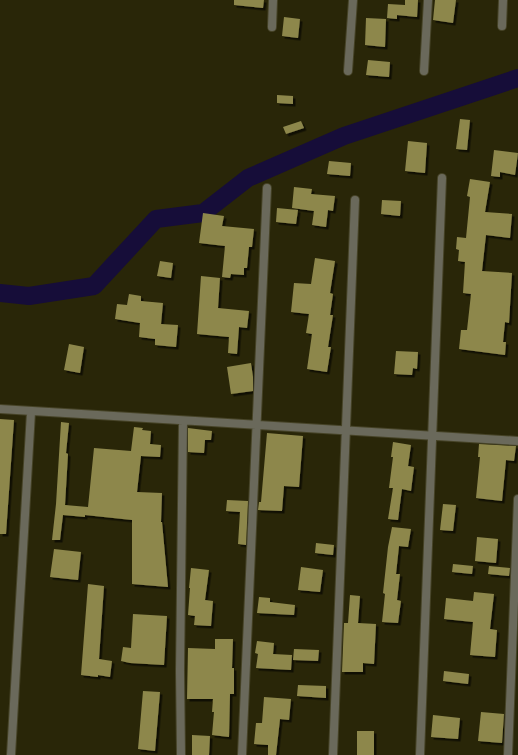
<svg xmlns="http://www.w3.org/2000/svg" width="518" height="755" font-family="Lato,sans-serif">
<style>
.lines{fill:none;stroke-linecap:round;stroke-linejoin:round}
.river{stroke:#160d39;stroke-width:18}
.building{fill:#8d874c;filter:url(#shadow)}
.street-casing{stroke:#464327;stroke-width:10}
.street{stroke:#6a695b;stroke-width:8}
</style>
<defs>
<filter id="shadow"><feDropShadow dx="2.5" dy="2.5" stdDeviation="0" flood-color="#0009"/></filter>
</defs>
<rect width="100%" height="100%" fill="#292608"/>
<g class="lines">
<!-- river -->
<path class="river" d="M0,293L29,296L94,286L156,219L203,213L248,178L344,136L518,78"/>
</g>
<!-- building -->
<path class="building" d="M234,0H264L263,8L234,5Z
M405,0H418L417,17L397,15V19L387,18L388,4L405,5Z
M435,0H456L453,23L433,20Z
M284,17L300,19L298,38L282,36Z
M366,18L386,19L385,47L365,45Z
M368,60L390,62L389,77L366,75Z
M277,95L293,96V104L277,103Z
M460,119L470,120L467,150L456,149Z
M301,121L304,128L286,134L283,127Z
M408,141L427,143L425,173L405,171Z
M494,150L518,153L515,175L500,172V177L491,176Z
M329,161L351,163L350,176L327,174Z
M470,179L490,182L485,212L512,214L510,238L486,235L482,271L512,273L509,323L505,322L503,342H506L505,355L459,349L461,330H467L471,294L463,293L465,262L458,261L459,250L456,249L457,237L466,238L470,197L467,196Z
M294,187L312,189L311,194L335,196L333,211L328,210L326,227L312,225L314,211L292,208Z
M382,200L401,201L400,216L381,214Z
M277,208L298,210L296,224L276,222Z
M203,213L224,216L222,226L254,229L252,247H249L247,268H244V275L231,274L230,278L222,277L225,246L199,243Z
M315,258L335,261L330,293L333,294L330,315H333L328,347H331L327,372L307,369L312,334L306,333L309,314L291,312L294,283L311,284Z
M160,261L173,263L171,278L157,276Z
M201,276L220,278L218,308L249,311L247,328L239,327L237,354L228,353L229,337L197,334Z
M129,294L141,296V301L163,303L161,324L178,325L176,347L155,345V339L139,337L140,323L115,319L117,304L127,305Z
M69,344L84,347L80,373L64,370Z
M396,351L418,352L417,369L413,368L412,375L394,374Z
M251,363L253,377V391L231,394L227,367Z
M0,419L14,420L6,534H0Z
M61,422L69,423L66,453L68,454L65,505L88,507L94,448L131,451L134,427L143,428L142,430L151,431L150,444L161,445L160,457L141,456L137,492L162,493L161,522H162L168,587L132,584V520L85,515V517L63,515L60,540H52L56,504Z
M188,428L212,431L211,440H205L204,453L188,452Z
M267,433L303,436L299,487L284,486L282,511L258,510L259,502H261Z
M393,442L411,445L408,466L414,467L411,491L402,489L398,520L388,519L393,488H389L393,457H391Z
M479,444L516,446L514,461L506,460L502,501L476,498L480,457H478Z
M227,500L248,501L246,545L238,544L240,512L226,511Z
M443,504L456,505L453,531L440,530Z
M392,527L411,529L408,547L399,546L396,574H400L397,600L401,601L398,623L382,622L385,594L383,593L388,547Z
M477,537L498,539L496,563L475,561Z
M316,543L334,545L333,555L315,553Z
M54,549L81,552L78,580L50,577Z
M453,564L473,566L472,574L452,572Z
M489,566L510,568L509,576L488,574Z
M301,567L323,570L320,592L298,590Z
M191,568L209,570L205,600L213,601L211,626L194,625L195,616L188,615L190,588H189Z
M88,584L104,586L99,659L112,661L110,677L98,675V677L81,675Z
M474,592L494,594L490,629L497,630L495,657L470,655L473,622L444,619L446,598L473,601Z
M350,595L360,596L358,623L376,624L374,664L363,663V672H342L344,623H348Z
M259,597L270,598V602L295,605L294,615L257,613Z
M133,614L167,616L164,665L130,663L121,661L123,647L131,648Z
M215,639H233L232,668H234V694H230L229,737L212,735L214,712H212L213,699H187L188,648L215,649Z
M257,641L274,643L273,654L292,655L291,670L256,668L258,654L255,653Z
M294,649L319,650L318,661L293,660Z
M444,671L469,674L468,684L443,681Z
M298,685L326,686V698L297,696Z
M143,691L160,692L155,751L138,749Z
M264,697L291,699L289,720L280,719L276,755H268V745L254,744L256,723H262Z
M481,712L504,714L502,743L478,741Z
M433,715L460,718L458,739L431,737Z
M357,731H374V755H357Z
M192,735L210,736L209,755H192Z"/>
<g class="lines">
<defs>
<path id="street" d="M502,26L503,0
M272,27L273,0
M348,71L353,0
M424,71L428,0
M0,409L518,441
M11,755L31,412
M181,755L180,671L183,421
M242,755L267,188
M333,755L355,200
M420,755L442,178
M508,755L518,499"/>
</defs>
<!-- street casing -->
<use href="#street" class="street-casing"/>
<!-- street -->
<use href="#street" class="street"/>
</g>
</svg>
